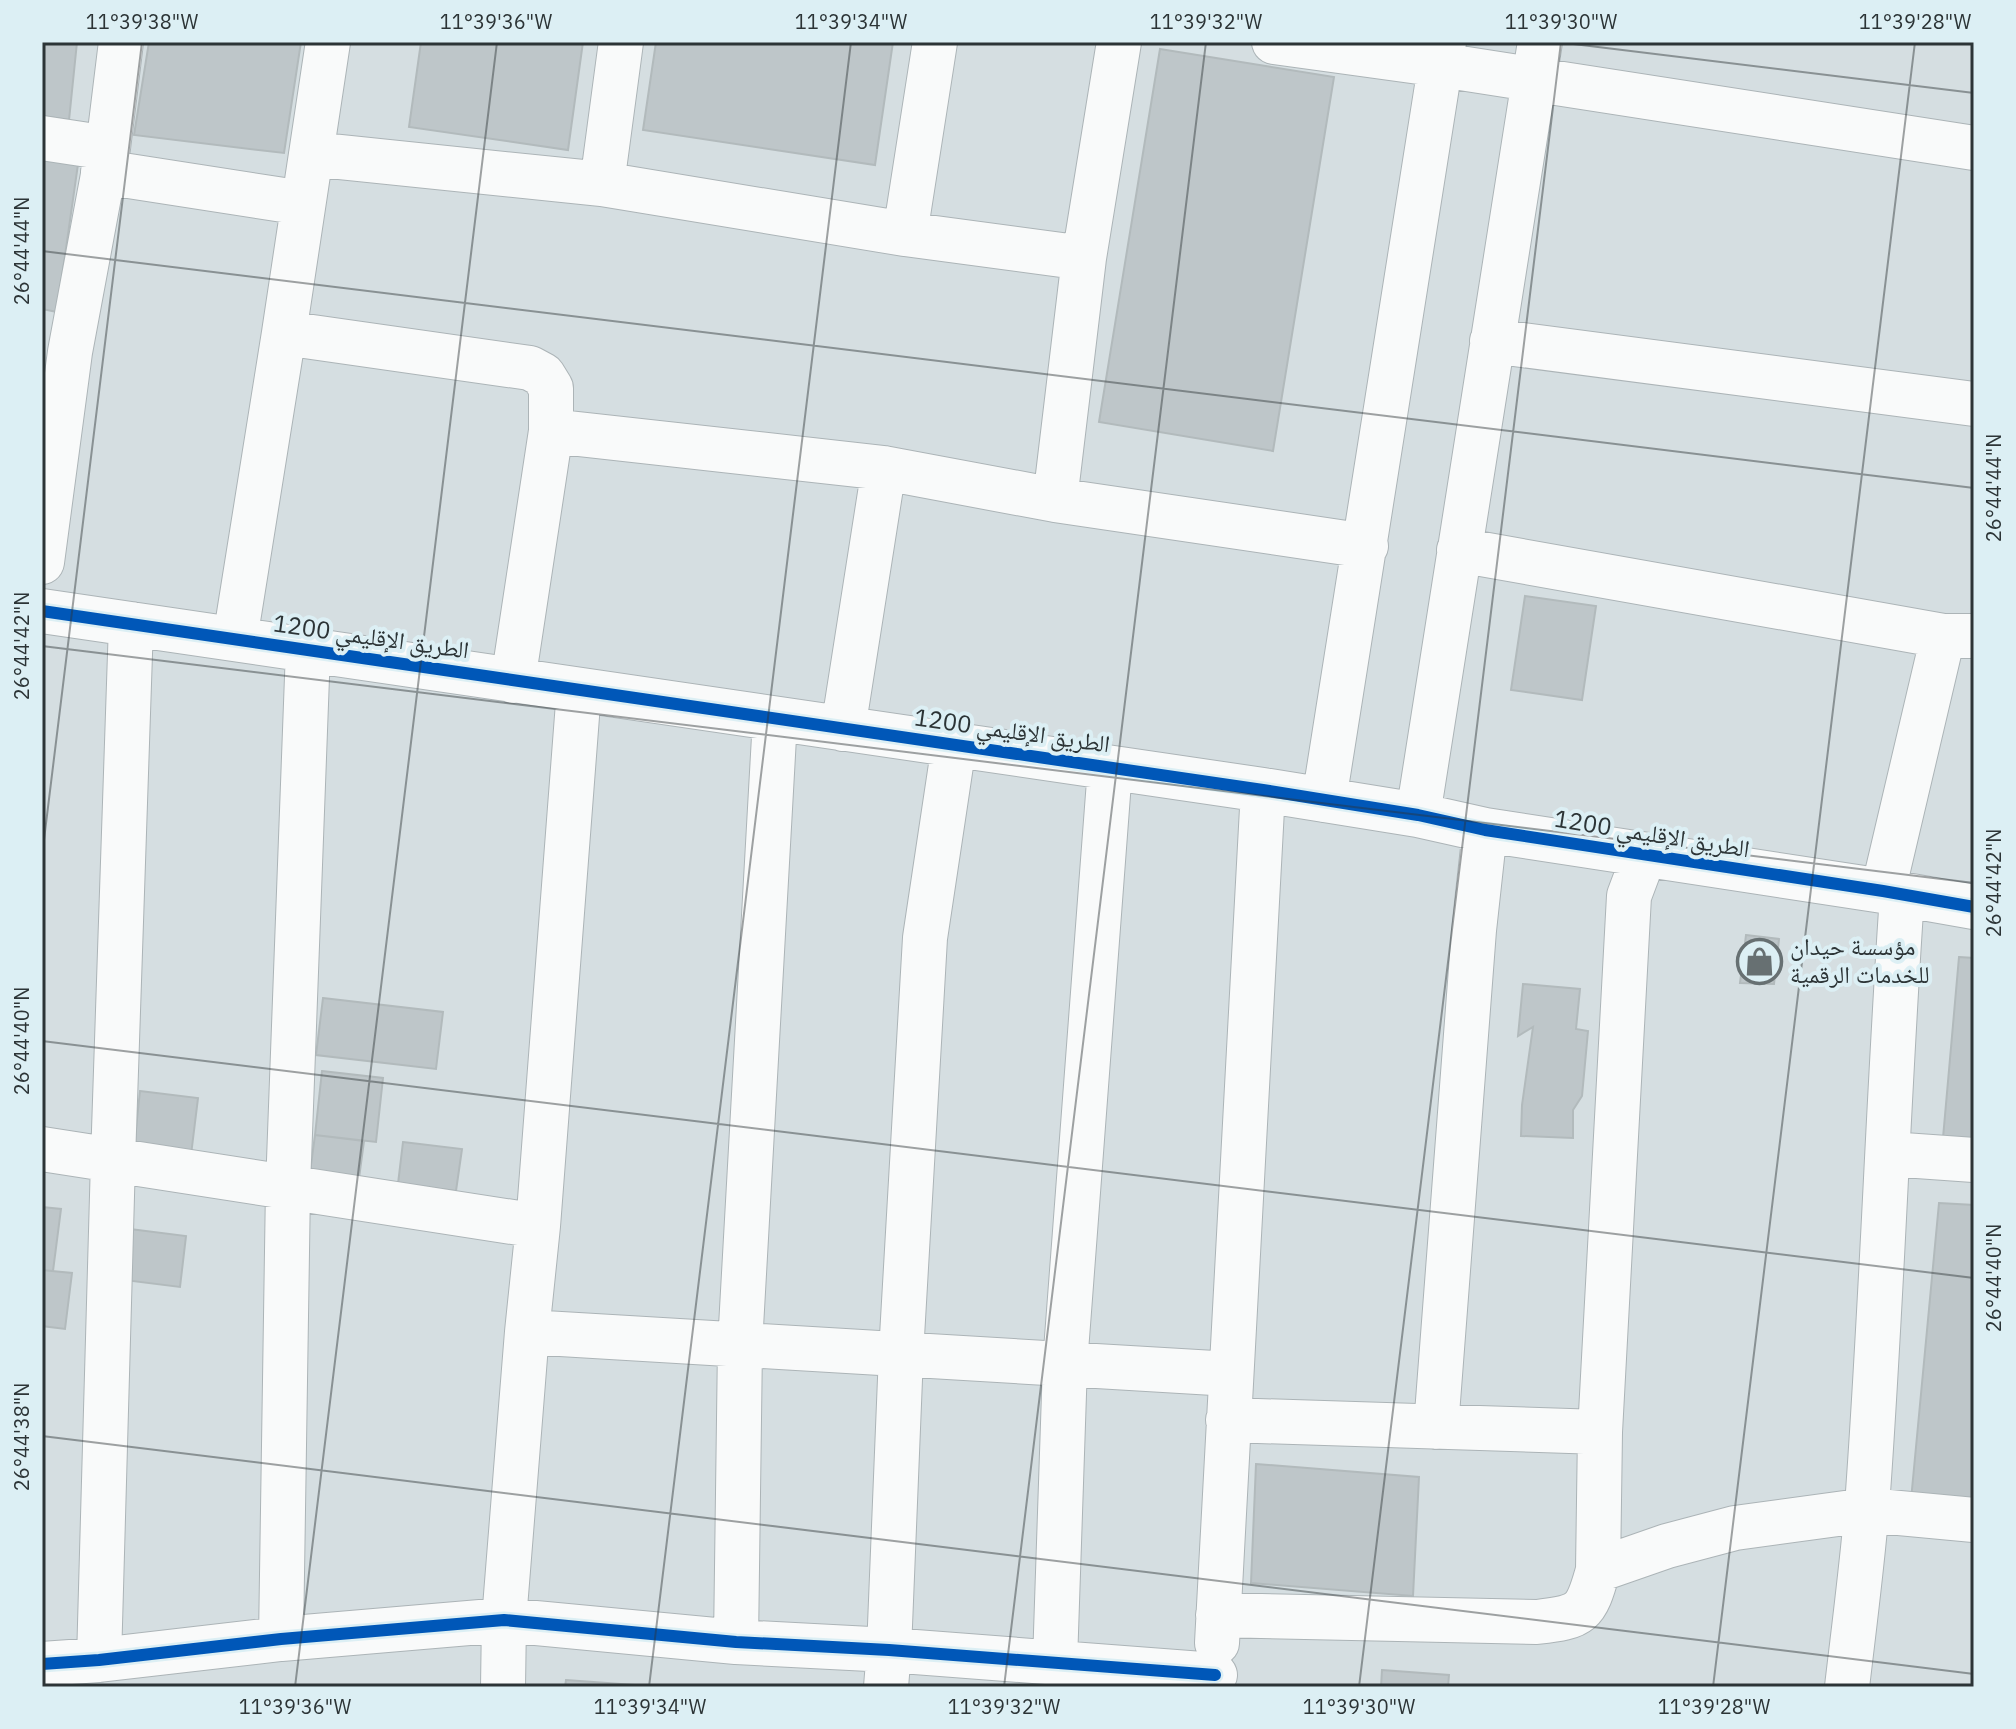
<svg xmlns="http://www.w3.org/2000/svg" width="2016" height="1729" font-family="'IBM Plex Sans','Noto Naskh Arabic',sans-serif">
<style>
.building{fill:#bec6c9;stroke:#b2babc;stroke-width:2}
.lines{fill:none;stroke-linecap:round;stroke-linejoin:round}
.minor-casing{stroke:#acb4b7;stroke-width:46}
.minor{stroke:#f9fafa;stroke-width:44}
.cycleway-casing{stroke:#dceff4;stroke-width:17}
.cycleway{stroke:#0057b8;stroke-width:12}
.ticks{fill:none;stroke:#2c3436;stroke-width:2;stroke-opacity:0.45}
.labels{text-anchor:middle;stroke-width:8;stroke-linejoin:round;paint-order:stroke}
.street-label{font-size:24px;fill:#2c3436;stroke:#dceff4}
.poi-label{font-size:24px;fill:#2c3436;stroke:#dceff4;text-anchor:start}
.neatline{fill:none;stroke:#2c3436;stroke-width:3}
.ticks-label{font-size:20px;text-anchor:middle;fill:#2c3436}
</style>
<rect width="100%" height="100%" fill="#d5dee1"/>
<!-- building -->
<path class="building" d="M42,42H77L69,120L42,116Z
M149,42H301L284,153L134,135Z
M421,42H583L568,150L409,127Z
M656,42H893L875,165L643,130Z
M1160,49L1334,77L1273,451L1099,422Z
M42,152L79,157L57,312L42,309Z
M1525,596L1596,606L1582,700L1511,690Z
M1746,935L1779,939L1774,984L1740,983Z
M1959,957L1974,958V1142L1943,1138Z
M1523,984L1580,989L1576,1029L1588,1031L1582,1096L1573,1110V1138L1521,1136L1522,1105L1533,1027L1518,1036Z
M323,998L443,1012L436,1069L316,1055Z
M322,1071L383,1078L376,1142L315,1135Z
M140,1091L198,1098L191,1155L134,1148Z
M315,1135L364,1141L357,1193L308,1187Z
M403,1142L462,1149L456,1191L398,1184Z
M1939,1203L1974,1205V1507L1911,1500Z
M42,1207L61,1209L53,1271L42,1270Z
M130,1229L186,1236L180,1287L124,1280Z
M42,1270L72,1273L65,1329L42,1326Z
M1256,1464L1419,1477L1413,1596L1251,1583Z
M1382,1670L1449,1675L1448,1687H1381Z
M566,1680L662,1687H565Z"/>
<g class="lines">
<defs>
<path id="minor" d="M1274,42L1441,65L1974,148
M42,138L108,148
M311,154L602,184L905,234L1084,258
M103,172L303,203
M602,184L621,42
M905,234L935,42
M284,333L530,368L543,375L551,388V431L513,681
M1492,341L1974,404
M551,431L884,468L1055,500L1366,546
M1055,500L1084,258L1119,42
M1459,550L1943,636H1974
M42,562L70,352L108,148L121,42
M42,611L1263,790L1418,815L1485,830L1883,891L1974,907
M235,639L284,333L328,42
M843,729L884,468
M1324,800L1444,42
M1418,815L1540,42
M1883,891L1943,636
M42,1149L538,1226
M1889,1154L1974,1160
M527,1332L1231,1374
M1228,1420L1600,1432
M1436,1427L1474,930L1485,830
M1598,1570L1667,1546L1735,1528L1867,1510L1974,1520
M1218,1615L1537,1622C1582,1617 1586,1614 1598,1570L1600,1432L1629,896L1644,856
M281,1639L288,1187L308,650
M736,1642L740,1345L775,719
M1217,1643L1263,790
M99,1660L113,1160L131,624
M1055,1662L1065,1364L1110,768
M42,1664L99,1660L281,1639L504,1620L736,1642L889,1650L1215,1675
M503,1687L504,1620L527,1332L538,1226L579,690
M886,1687L889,1650L901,1354L925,938L954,745
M1847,1687C1854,1627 1862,1567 1867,1506C1882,1303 1888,1099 1902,896"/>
</defs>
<!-- minor casing -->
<use href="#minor" class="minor-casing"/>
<!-- minor -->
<use href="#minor" class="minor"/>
<defs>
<path id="cycleway" d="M42,611L1263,790L1418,815L1485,830L1883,891L1974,907
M42,1664L99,1660L281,1639L504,1620L736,1642L889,1650L1215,1675"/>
</defs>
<!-- cycleway casing -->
<use href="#cycleway" class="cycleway-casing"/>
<!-- cycleway -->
<use href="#cycleway" class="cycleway"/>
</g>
<!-- ticks -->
<path class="ticks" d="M1557,42L1974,93M42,251L1974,488M42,646L1974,883M42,856L142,42M42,1041L1974,1278M42,1436L1974,1674M295,1687L497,42M649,1687L851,42M1004,1687L1206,42M1359,1687L1561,42M1713,1687L1915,42"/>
<!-- icons -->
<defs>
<symbol id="shop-ring" viewBox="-11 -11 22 22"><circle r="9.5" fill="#dceff4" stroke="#677072" stroke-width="1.5"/><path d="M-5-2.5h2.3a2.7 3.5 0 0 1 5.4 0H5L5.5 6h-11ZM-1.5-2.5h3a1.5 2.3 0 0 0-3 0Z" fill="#677072"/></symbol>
</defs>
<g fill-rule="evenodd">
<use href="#shop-ring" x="1734" y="936" width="51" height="51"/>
</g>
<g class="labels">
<!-- street labels -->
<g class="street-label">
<text transform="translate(371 637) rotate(8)" y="8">الطريق الإقليمي 1200</text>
<text transform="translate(1012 731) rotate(8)" y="8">الطريق الإقليمي 1200</text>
<text transform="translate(1652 834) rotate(9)" y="8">الطريق الإقليمي 1200</text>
</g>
<!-- poi labels -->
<g class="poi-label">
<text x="1790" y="955">مؤسسة حيدان<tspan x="1790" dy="28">للخدمات الرقمية</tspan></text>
</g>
</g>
<!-- border -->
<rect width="2016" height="1729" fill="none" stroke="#dceff4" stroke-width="88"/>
<rect x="44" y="44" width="1928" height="1641" class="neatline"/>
<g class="ticks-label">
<text x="142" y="29">11°39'38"W</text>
<text x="496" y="29">11°39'36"W</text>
<text x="851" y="29">11°39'34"W</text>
<text x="1206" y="29">11°39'32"W</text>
<text x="1561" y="29">11°39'30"W</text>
<text x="1915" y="29">11°39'28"W</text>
<text transform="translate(22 251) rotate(-90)" y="7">26°44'44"N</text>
<text transform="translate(1994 488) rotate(-90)" y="7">26°44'44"N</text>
<text transform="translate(22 646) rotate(-90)" y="7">26°44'42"N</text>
<text transform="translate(1994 883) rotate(-90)" y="7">26°44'42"N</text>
<text transform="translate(22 1041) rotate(-90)" y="7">26°44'40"N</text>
<text transform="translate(1994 1278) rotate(-90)" y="7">26°44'40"N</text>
<text transform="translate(22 1437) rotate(-90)" y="7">26°44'38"N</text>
<text x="295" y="1714">11°39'36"W</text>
<text x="650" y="1714">11°39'34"W</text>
<text x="1004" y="1714">11°39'32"W</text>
<text x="1359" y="1714">11°39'30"W</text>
<text x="1714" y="1714">11°39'28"W</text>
</g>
</svg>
